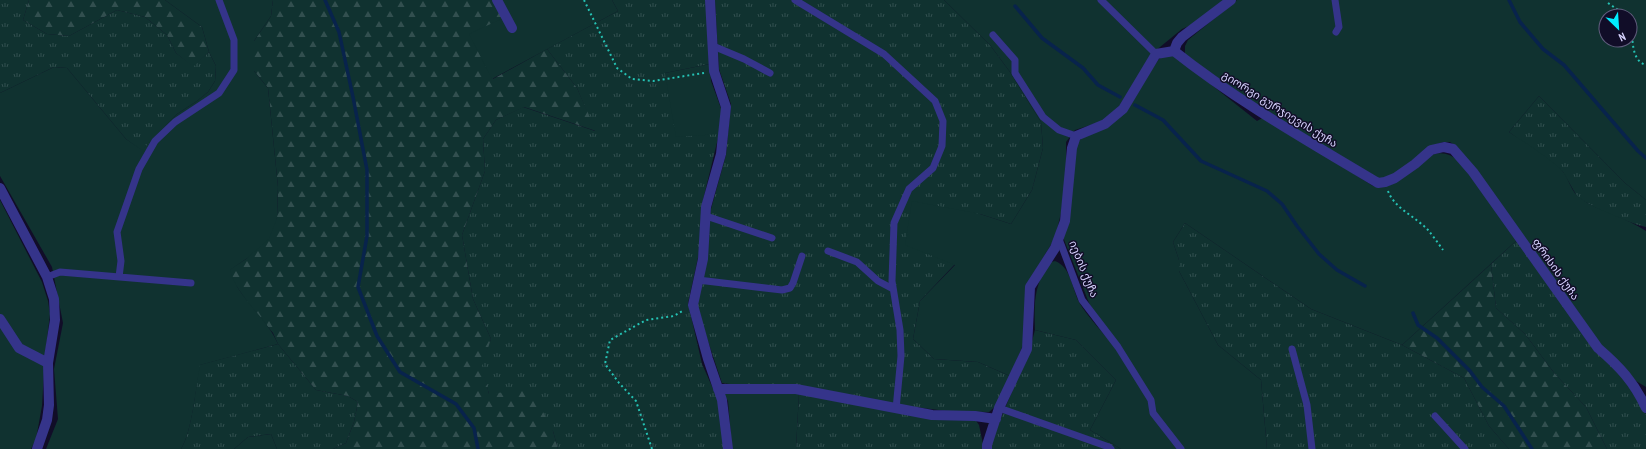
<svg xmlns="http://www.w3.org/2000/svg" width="1646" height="449" font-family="'PT Sans Narrow','Noto Sans Georgian',sans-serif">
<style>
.grass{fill:url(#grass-tufts)}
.forest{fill:url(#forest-firs)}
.garden{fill:#103230;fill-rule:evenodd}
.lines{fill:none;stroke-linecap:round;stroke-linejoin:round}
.stream{stroke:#08234c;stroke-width:3.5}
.path{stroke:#25c2b4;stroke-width:2;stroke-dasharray:2 3;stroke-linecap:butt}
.service{stroke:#35348a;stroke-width:7}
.minor{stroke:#35348a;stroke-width:10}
.labels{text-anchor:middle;stroke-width:3;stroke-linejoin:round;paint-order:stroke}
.street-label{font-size:11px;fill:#d8d4ff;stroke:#110d28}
</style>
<defs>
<pattern id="grass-tufts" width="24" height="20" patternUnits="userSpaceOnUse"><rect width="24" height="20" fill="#103230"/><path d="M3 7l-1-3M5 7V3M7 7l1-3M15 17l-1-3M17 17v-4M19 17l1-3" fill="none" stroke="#324f4f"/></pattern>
<pattern id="forest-firs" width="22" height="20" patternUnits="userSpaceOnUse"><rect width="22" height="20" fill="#103230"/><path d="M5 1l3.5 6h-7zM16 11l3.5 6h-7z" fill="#324f4f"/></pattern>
</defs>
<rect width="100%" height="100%" fill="#110d28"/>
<!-- grass -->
<path class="grass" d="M0,0H29L23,20L47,34L69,36L117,10L145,17L167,35L176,53L193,66L209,52L216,66L215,81L208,92L197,101L177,114L142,151L126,139L67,68L54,67L0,93Z
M612,0H706L710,64L665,73L719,134L703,200L701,244L688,303L702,364L718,400L724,449H558L553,431L489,394L481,366L491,339L473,299L462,235L485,171L483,139L496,120L523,107L595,131L577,88L547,49L618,11Z
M715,0H944L990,45L1010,72L1041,122L1043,148L1032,190L1011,224L980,214L955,264L920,301L913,339L934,359L978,362L1010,376L997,405L989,412L947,411L722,383L697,308L711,209L726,155L731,104L719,69Z
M1539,96L1625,183L1646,200V227L1638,225L1605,213L1578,198L1563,172L1509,132Z
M1185,223L1311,309L1402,345L1464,378L1489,426L1509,449H1267L1261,380L1218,345L1179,271V260L1173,242Z
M1517,240L1636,395L1646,414V449H1607L1586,407L1555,374L1525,334L1496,308L1491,264Z
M1035,330L1076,340L1116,380L1090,430L1121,449H990V444L1030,349Z
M278,344L316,390L348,396L358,402L354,422L346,443L333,449H277L271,434L248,437L234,449H181C192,431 196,387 199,365Z
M799,393L974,418L979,425L984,449H796Z"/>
<!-- forest -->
<path class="forest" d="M29,0H165L202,27L209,52L193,67L176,53L167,35L145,17L117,10L69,36L47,34L23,20Z
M273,0H502L510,15L493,79L547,49L577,88L596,131L524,107L496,120L483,139L485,171L462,235L473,299L491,339L482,366L489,394L531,389L553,431L558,449H333L346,443L354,422L358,402L348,396L316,390L278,344L273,333L248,303L233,281L229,270L246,259L277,218L278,187L268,88L254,71V41L271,16Z
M1491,264L1496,308L1525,334L1555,374L1586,407L1607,449H1509L1489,426L1464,378L1402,345Z"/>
<!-- garden -->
<path class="garden" d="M165,0H273L271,16L254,41V71L268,88L278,187L277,218L269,239L246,259L230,270C238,299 266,316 278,344L200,365C196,387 192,432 181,449H46L58,419L54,369L63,323L52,267L0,176V93L54,67L67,68L126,139L142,150L177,114L197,101L208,92L215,81L216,66L209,52L202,27Z
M502,0H612L618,11L492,79L469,34L510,15Z
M944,0H1226L1198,22L1182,29L1154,52L1118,108L1100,122L1075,130L1066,142V173L1061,213L1055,238L1027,284L1023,345L1010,376L978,362L934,359L913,339L920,301L955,265L905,245L912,201L980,214L1011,224L1032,190L1043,148L1041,122L1010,72L990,45Z
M1237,0H1646V200L1625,183L1539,96L1509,132C1524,142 1553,160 1564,173C1569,180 1572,193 1580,198C1600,213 1626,217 1646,231V387L1636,381L1600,348L1457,147L1450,142H1443L1429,147L1393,176L1382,181C1315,141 1247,101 1185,54V46L1188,40ZM1606,16H1630V40H1606Z
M1174,55L1257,121L1264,117L1373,186L1384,187L1431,155C1443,151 1449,154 1460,161L1517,240L1402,345L1311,309L1185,223L1173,242L1179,260V271L1218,345L1261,380L1267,449H1121L1090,430L1116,380L1076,340L1035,330C1034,302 1034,288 1048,263L1055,261C1071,267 1072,288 1079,302C1086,315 1106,336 1116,348L1089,303L1063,237L1073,155L1079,141L1082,138L1118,119L1159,59L1165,56Z
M710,64L711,81L722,111L719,134L676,137L665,73Z
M0,200L42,282L48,301L50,314L45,356L42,406L36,439L31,449H0Z
M723,392L799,393L796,449H732L728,401Z
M271,434L277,449H234L248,437Z"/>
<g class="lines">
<!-- stream -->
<path class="stream" d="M325,0L339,32L353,97L367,170V236L358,287L377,336L400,372L456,404L474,428L478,449
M1509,0L1520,22L1543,49L1564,65L1638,151L1646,158
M1015,6L1042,38L1083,68L1098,85L1120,97
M1135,105L1163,120L1201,161L1267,191L1282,204L1297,226L1319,254L1337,270L1365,286
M1413,313L1418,325L1437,338L1470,371L1482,387L1504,406L1532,449"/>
<!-- path -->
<path class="path" d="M584,0L617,68L632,79L653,81L704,73
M1608,3L1627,16
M1630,21C1634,34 1629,60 1646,65
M1388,191C1394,208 1416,217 1428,230C1433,236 1438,243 1443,250
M652,449L636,401L619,383L605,364L610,340L646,320L674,316L684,310"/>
<!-- service -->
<path class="service" d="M795,0L884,54L935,101L943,121L942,146L933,168L909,189L894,223L892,281L900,330L901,356L896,409
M1101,0L1156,54
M1335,0L1339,27L1336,32
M993,35L1015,60V73L1043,117L1059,130L1076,136
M713,46L744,59L770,73
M706,216L772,238
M1059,239L1082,300L1118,347L1151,400L1153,413L1181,449
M828,251L857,262L878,281L893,289
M47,277L60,272L191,283
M119,277L121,261L117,232L139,169L155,141L175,122L219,93L234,70V40L219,0
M698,280L782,290L790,288L793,283L802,256
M1292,349L1307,405L1312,449
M999,408L1109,447L1111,449
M1435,416L1465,449"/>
<!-- minor -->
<path class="minor" d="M497,0L512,28
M710,0L714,71L726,107L721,154L706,207L703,259L693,305L708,359L722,400L728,449
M1174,51C1237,101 1308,141 1378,183L1385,182L1395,178L1415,164L1431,150L1444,147L1453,149L1473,172L1598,348C1620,367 1634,382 1646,408
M1174,51L1177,43L1182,37L1231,0
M0,188L47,277L54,299L55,320L48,363L49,405L47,420L37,449
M0,319L19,348L48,363
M718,389H796L932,415L975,416L996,419
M987,449V445L999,408L1027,349L1030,287L1055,248L1065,221L1072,148L1076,136L1105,124L1123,109L1156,54L1174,51"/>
</g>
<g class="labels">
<!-- street labels -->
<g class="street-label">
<text transform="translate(1280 109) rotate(32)" y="4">გიორგი გურჯიევის ქუჩა</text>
<text transform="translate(1084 269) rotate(68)" y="4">იების ქუჩა</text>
<text transform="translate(1556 269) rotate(55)" y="4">ფრისის ქუჩა</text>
</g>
</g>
<!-- north arrow -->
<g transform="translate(1618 28) rotate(155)"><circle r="19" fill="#110d28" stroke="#615d7e"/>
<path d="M0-3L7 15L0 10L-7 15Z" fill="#00ecff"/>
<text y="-6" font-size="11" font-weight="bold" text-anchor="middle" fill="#d8d4ff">N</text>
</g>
</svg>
